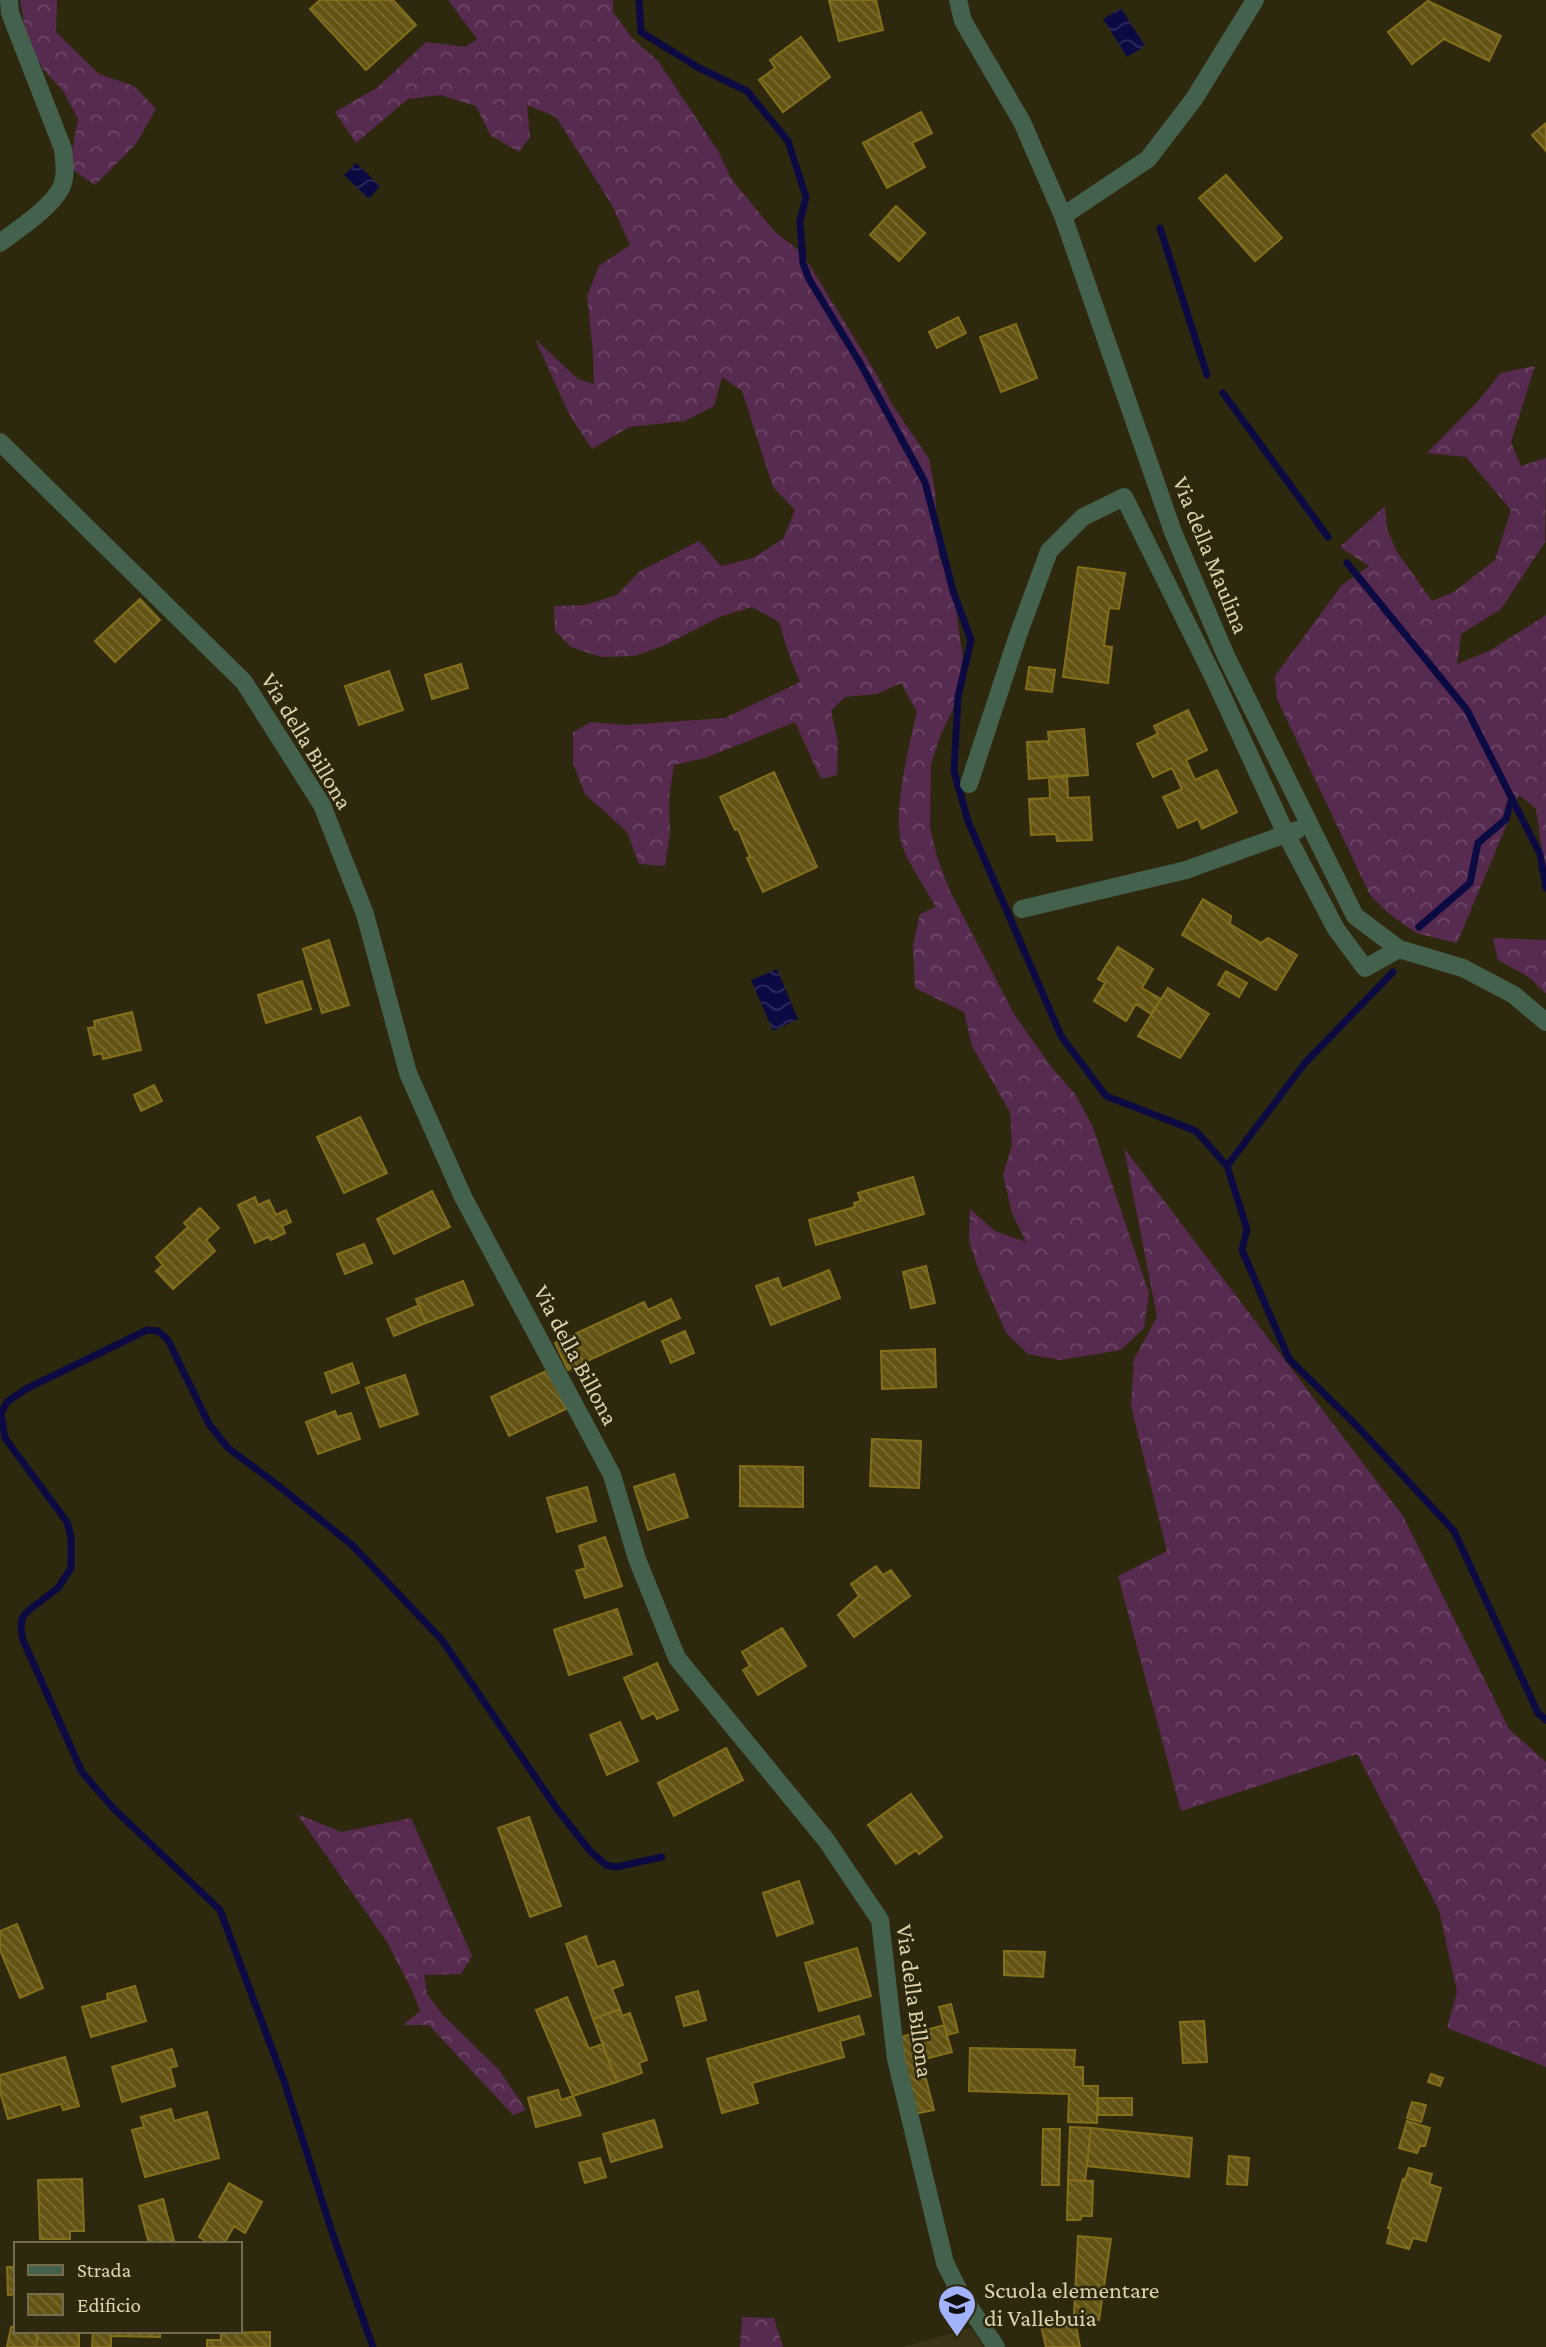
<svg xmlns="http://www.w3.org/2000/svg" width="1546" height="2347" font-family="'Crimson Pro',serif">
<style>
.built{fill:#3b3317}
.forest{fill:url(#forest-crowns)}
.water{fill:url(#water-waves)}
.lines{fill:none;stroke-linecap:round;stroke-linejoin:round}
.stream{stroke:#0c0a43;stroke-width:7}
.building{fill:url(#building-back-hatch);stroke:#846f19;stroke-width:2}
.street{stroke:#44614d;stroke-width:18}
.labels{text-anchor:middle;stroke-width:5;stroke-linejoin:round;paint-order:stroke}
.street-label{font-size:24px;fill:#ddd2ac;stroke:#2e280e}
.poi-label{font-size:24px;fill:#ddd2ac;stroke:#2e280e;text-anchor:start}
</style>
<defs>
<pattern id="forest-crowns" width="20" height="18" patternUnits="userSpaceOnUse" patternTransform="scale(1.75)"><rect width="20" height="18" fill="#572a4f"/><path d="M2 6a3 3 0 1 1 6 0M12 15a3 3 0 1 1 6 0" fill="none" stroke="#6f4866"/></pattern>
<pattern id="water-waves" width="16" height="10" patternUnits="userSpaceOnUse" patternTransform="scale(1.75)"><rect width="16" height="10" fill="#0c0a43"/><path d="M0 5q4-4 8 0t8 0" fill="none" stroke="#2f2d5b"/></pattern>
<pattern id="building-back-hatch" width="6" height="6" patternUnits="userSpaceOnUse" patternTransform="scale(1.75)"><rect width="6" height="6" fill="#645414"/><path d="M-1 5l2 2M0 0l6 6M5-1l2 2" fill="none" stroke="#7a6c34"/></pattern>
</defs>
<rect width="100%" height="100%" fill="#2e280e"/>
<!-- built -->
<path class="built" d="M971,2328L983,2347H902Z"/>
<!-- forest -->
<path class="forest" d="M20,0H57L56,32L99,74L134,86L156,109L136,144L95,185L69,167L78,119L63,91L43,69L27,41Z
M448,0H613V12L632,38L658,61L718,151L732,180L775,232L802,253L877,375L892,404L929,459L935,491L939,557L953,587L965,674L955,705L941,734L931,764L930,828L938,860L950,891L1014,1014L1052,1068L1075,1094L1092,1125L1149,1293L1144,1328L1121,1350L1060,1360L1028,1354L1006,1333L979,1271L969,1241L970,1209L995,1231L1026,1242L1012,1213L1003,1175L1012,1145L1010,1112L972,1046L964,1012L915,988L913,945L920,914L936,907C927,890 907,862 902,845C892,814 909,744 917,712L901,683L877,694L845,697L831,711L838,742L837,775L821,779L795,722L705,758L674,765L669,798L670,833L665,866L639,864L627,832L585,794L573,763V732L591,722L625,725L725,718L800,682L788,652L779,622L752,607L722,616L665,645L635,656L601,657L571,647L555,631L554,606L586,605L617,595L640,571L699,541L721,566L753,558L783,539L795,510L773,487L742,391L722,377L714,406L685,421L629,427L592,449L569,414L535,339L578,379L594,384L593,352L587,296L599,266L630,245L612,205L556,117L527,105L530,137L519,152L490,135L476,106L440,95L408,99L356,143L335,112L378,87L426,42L465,47L477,39Z
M1535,366L1511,442L1521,466L1546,458L1545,542L1501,609L1461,634L1457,664L1491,650L1546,615V879L1536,809L1519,795L1457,943L1416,933L1388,913L1370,895L1277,699L1275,676L1342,585L1369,566L1340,547L1385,506L1387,529L1397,552L1432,601L1454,592L1495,560L1511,510L1466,457L1427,453L1477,402L1501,373Z
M1493,938L1546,940V994L1530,978L1498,960Z
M1124,1148L1403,1516L1509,1729L1546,1762V2067L1447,2028L1457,1992L1439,1910L1357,1754L1181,1811L1118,1576L1167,1551L1131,1406L1134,1359L1157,1317Z
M297,1814L341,1832L411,1818L472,1956L461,1974L424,1975L427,1994L442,2014L499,2070L526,2110L513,2115L429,2025H403L420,2011L412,1990L387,1942Z
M742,2317L774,2318L783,2347H740Z"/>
<!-- water -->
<path class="water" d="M1121,8L1145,46L1127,57L1103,19Z
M356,163L380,186L369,199L344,175Z
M777,969L798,1019L773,1031L751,980Z"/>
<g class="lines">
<!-- stream -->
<path class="stream" d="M639,0L641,32L699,68L747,91L788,141L806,197L800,221L803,263L809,279L860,363L925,482L953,591L971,640L958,697L954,771L968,821L1061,1036L1106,1096L1196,1131L1227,1166L1247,1229L1242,1250L1289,1359L1357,1426L1454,1531L1538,1713L1546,1720
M1160,228L1207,375
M1223,393L1328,537
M1347,563L1467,710L1540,854L1546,888
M1419,927L1470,883L1478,843L1506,819L1512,798
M1227,1166L1305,1063L1393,972
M373,2347L333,2235L284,2081L220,1910L113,1808L82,1772L23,1640L21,1628L22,1618L29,1610L58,1588L71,1568V1537L67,1522L5,1438L1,1413L7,1402L26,1389L147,1330L158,1331L168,1340L209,1424L228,1448L275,1483L352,1545L442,1640L557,1809L590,1851L606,1865L616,1867L662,1857"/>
</g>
<!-- building -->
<path class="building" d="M320,0H393L416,25L366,70L310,9Z
M829,0H876L883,30L839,41Z
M1428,1L1501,36L1489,61L1444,39L1412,64L1388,32Z
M801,37L830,77L783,112L759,80L775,68L770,60Z
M921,112L932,133L912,143L925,167L887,188L863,143Z
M1546,123V151L1532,135Z
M1226,175L1282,238L1255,261L1199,198Z
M896,206L925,233L899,261L870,235Z
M958,317L966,333L937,348L929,332Z
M1016,324L1037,378L1001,392L980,337Z
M1078,567L1125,573L1119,609L1109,608L1104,646L1112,647L1108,683L1063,677Z
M140,599L160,620L115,662L95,641Z
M461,664L468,688L432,699L425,675Z
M1029,667L1055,670L1052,692L1026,689Z
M389,671L403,710L359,725L345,686Z
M1188,710L1207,750L1186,760L1195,780L1217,770L1237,812L1202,829L1198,819L1178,828L1163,797L1182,789L1172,768L1153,777L1137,744L1158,734L1154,726Z
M1084,729L1088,775L1029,779L1027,742L1049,741L1048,732Z
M774,772L817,867L763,892L747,858L750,857L738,829L735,830L720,797Z
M1067,775L1068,798L1089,797L1092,840L1057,841L1056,834L1031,835L1029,799L1050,798L1049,777Z
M1203,899L1231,916L1230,924L1261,943L1268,938L1297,955L1276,990L1182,935Z
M329,940L349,1005L322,1013L303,949Z
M1118,947L1153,969L1142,988L1161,999L1151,1014L1136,1004L1126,1021L1094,1001L1105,983L1098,979Z
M1226,971L1247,983L1239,997L1218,985Z
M302,981L311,1009L266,1023L258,995Z
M1168,988L1209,1014L1180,1058L1138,1036Z
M132,1012L141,1050L103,1059L102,1053L94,1055L88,1028L95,1027L94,1021Z
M154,1085L162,1101L141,1111L134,1095Z
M360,1117L387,1173L344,1193L317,1137Z
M913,1177L924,1214L816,1245L809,1220L855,1207L854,1203L861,1201L858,1193Z
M432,1191L450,1227L394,1254L377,1219Z
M255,1197L258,1205L269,1200L276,1215L286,1210L291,1222L282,1226L285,1233L271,1240L268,1237L255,1243L238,1205Z
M200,1208L219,1228L206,1240L215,1251L173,1289L156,1271L163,1265L156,1257L188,1227L184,1223Z
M364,1244L372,1263L345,1274L337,1254Z
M926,1266L935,1303L911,1308L903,1272Z
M829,1270L840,1298L771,1325L756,1286L778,1278L782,1289Z
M463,1281L473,1305L426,1323L416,1299Z
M671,1299L680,1318L568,1370L555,1343L644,1302L648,1310Z
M419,1305L426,1323L394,1336L387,1319Z
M685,1331L694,1353L671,1363L662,1341Z
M935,1349L936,1387L882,1389L881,1351Z
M352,1363L359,1383L332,1393L325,1373Z
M548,1370L566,1409L509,1436L491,1397Z
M405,1375L418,1414L380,1427L366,1388Z
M335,1411L337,1417L351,1413L360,1439L318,1454L306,1422Z
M872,1439L921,1441L919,1488L870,1486Z
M740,1466L803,1467V1507L740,1506Z
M674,1474L688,1517L648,1530L634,1487Z
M587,1487L596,1521L557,1532L547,1498Z
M605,1537L622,1586L585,1598L576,1571L586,1568L579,1546Z
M876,1566L883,1575L891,1570L910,1596L854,1637L838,1615L859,1596L851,1584Z
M617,1609L632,1654L569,1675L554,1630Z
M782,1628L806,1666L758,1695L743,1670L750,1666L742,1652Z
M657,1663L678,1710L657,1719L654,1713L642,1719L624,1678Z
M620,1722L638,1761L607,1775L590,1735Z
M726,1748L743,1780L674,1816L658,1783Z
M911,1794L942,1837L919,1854L916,1850L896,1864L868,1825Z
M529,1817L561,1906L530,1917L498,1828Z
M799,1881L813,1923L777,1936L763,1893Z
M17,1924L43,1988L20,1998L0,1950V1931Z
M586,1936L597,1967L614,1961L623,1985L612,1989L620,2009L593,2019L566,1944Z
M857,1948L871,1996L819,2011L805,1963Z
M1004,1951L1045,1952L1043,1977L1004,1975Z
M135,1986L146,2021L91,2037L82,2007L108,2000L107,1994Z
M698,1991L706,2020L684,2026L676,1997Z
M567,1997L589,2049L602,2044L617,2082L573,2096L536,2010Z
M951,2004L958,2032L947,2035L939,2007Z
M620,2009L622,2016L630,2013L647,2060L639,2063L642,2073L617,2082L593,2019Z
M859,2016L864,2034L840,2041L844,2057L752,2083L758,2103L722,2113L707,2059Z
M1204,2021L1207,2062L1183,2063L1180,2022Z
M944,2025L952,2052L921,2060L934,2110L914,2114L901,2037Z
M970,2048L1075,2050L1074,2067H1083V2086H1098L1097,2123L1068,2122L1069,2094L969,2091Z
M172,2049L177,2066L170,2068L175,2086L122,2102L112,2067Z
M65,2057L79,2106L63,2110L61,2104L8,2119L0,2092V2075Z
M1431,2074L1443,2078L1440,2086L1428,2082Z
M558,2090L561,2100L573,2096L581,2115L536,2127L528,2098Z
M1098,2098H1132V2115H1098Z
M1412,2102L1426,2105L1421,2122L1407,2118Z
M171,2109L174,2121L207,2112L219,2158L145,2177L132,2130L144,2127L141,2117Z
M654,2120L662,2147L611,2162L603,2134Z
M1407,2121L1430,2128L1425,2146H1420L1417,2153L1399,2148Z
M1070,2127L1091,2128L1085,2181L1068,2180Z
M1091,2128L1192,2138L1189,2177L1087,2166Z
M1043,2129H1060L1059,2185H1042Z
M1229,2156L1249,2158L1247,2185L1227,2184Z
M600,2158L606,2177L585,2183L579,2163Z
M1409,2168L1432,2174L1429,2184L1441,2188L1426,2241L1413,2238L1409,2249L1387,2243L1391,2228H1388L1403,2179L1405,2180Z
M82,2179L84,2231H70V2239H40L38,2180Z
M1068,2180L1093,2181L1092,2216H1082L1080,2220H1067Z
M229,2183L262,2202L245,2233L234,2226L224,2244H211L199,2237Z
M163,2199L174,2241L149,2244L139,2206Z
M1078,2236L1111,2239L1099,2320L1074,2315Z
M7,2267H16V2294L8,2295Z
M1074,2315L1080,2347H1046L1040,2322Z
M11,2327H16V2331H38L36,2347H7Z
M38,2331H79V2347H36Z
M93,2331H160V2337L111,2336V2347H92Z
M270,2332V2347H207V2340H221V2333Z"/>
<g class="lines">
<!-- street -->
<path class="street" d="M958,0L963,21L1022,122L1063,216L1173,532L1226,656L1355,916L1399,949L1463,968L1514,995L1546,1022
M1063,216L1148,159L1194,99L1255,0
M0,243C18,229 51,208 61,188C67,176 64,161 63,149L10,13L9,0
M0,442L244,682L322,805L365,914L408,1073L463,1197L612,1475L637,1559L677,1658L826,1840L880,1920L896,2059L945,2263L960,2293L996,2347
M969,784L1017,638L1049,551L1083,517L1124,497L1213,676L1286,834L1336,929L1365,968L1399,949
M1022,909L1186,870L1297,830"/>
</g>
<!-- icons -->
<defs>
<symbol id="school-pin" viewBox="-11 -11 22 30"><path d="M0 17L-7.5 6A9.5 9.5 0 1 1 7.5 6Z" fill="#a2b2fd" stroke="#2e280e"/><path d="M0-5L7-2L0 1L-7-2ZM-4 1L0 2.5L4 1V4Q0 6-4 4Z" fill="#111"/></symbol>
</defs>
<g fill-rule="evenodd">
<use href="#school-pin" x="935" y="2282" width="44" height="60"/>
</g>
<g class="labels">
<!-- street labels -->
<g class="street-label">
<text transform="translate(1211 555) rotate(68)" y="8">Via della Maulina</text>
<text transform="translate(307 741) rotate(59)" y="8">Via della Billona</text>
<text transform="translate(576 1355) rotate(62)" y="8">Via della Billona</text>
<text transform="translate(915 2001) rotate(82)" y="8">Via della Billona</text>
</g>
<!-- poi labels -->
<g class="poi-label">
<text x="984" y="2298">Scuola elementare<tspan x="984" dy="28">di Vallebuia</tspan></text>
</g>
</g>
<!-- legend -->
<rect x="14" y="2242" width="228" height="91" fill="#2e280e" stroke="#746c4d" stroke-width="2"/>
<rect x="28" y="2265" width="35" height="10" fill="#44614d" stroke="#746c4d" stroke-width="2"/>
<text x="77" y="2277" font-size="21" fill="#ddd2ac">Strada</text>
<rect x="28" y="2294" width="35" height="21" fill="url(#building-back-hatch)" stroke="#746c4d" stroke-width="2"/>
<text x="77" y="2312" font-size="21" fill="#ddd2ac">Edificio</text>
</svg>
